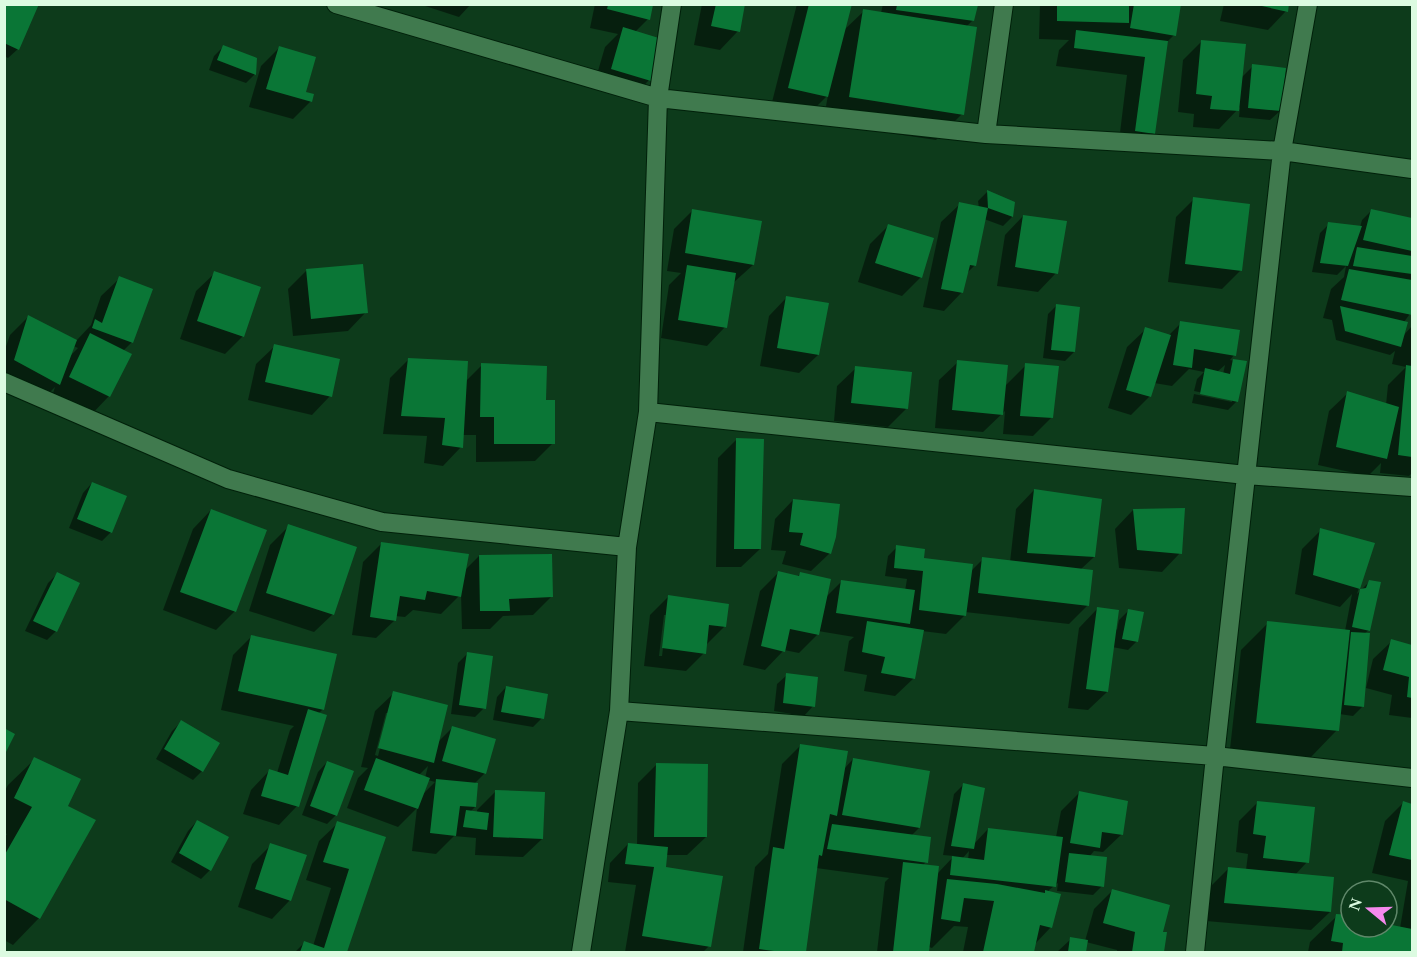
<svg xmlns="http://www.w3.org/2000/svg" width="1417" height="957" font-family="'Times New Roman',serif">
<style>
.shadow{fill:#0007;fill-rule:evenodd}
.building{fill:#0a7636}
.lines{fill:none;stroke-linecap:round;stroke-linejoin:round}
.minor-casing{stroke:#01200a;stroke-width:20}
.minor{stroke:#407a4e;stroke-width:18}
</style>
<rect width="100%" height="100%" fill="#0d3b1b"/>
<!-- shadow -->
<path class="shadow" d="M4,4L18,49L8,58L4,56Z
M419,4H471L459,17Z
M595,4H652L648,19L635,32L649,80L631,99L593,88L605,47L618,34L590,28Z
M702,4H744L738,31L720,50L694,45Z
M797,4H850L843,31L864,11L881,13L883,4H977L973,20L966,27L962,114L936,140L823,123L828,95L808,115L771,106Z
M1040,4H1179L1174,35L1166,43L1154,133L1135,151L1118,149L1127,75L1056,66L1059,50L1069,40L1039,39Z
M1224,4H1287L1286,11L1268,30L1220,21Z
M1202,41L1241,78L1253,66L1280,111L1270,120L1239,117L1240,107L1219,129L1193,127L1194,114L1178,112L1183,60Z
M223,47L255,74L246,83L209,70L214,56Z
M279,48L311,101L293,119L249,107L261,66Z
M987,192L1013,203L1012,217L1003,226L984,219L975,265L966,274L962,292L944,311L923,307L941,222L960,204L979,208L978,201Z
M1194,199L1241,270L1222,289L1168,282L1176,217Z
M693,210L753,265L733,283L725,327L707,346L661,338L669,285L681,273L667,271L674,229Z
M1371,211L1412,220V311L1404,322L1402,337L1412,326V473L1409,476L1380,473L1381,463L1368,476L1318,465L1329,411L1348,393L1386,405L1388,385L1406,367L1392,364L1395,351L1390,355L1336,340L1332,320L1323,318L1331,289L1344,277L1346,266L1337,275L1312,272L1320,233L1329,224L1360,227L1362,220Z
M1023,216L1056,273L1038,292L997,286L1005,235Z
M889,225L921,277L902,296L858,282L870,244Z
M307,270L366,312L348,331L293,336L288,289Z
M215,273L243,336L225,354L180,339L196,291Z
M120,278L132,342L123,351L109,396L91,415L52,396L55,387L40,402L4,383V352L10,335L28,317L76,341L91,325L101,296ZM73,346L78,348L69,357Z
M787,297L818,355L799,373L760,366L769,316Z
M1057,305L1074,352L1065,361L1043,358L1048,314Z
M1181,323L1234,355L1230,360L1245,363L1237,401L1228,410L1192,403L1194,394L1232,402V399L1194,391L1197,379L1204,372L1189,369L1172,386L1154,383L1150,396L1131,415L1108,408L1127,347L1146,329L1168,336ZM1225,365L1223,374L1217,372Z
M275,346L330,396L312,415L248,400L256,364Z
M408,360L465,382L482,365L544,402L553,443L535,461L476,462V435H462L461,447L443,466L424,463L427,436L383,434L390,378Z
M958,362L1005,386L1026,365L1052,417L1033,436L1003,434L1005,411L983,432L935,428L939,380Z
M856,368L906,409L888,427L834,421L837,386Z
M737,439L760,549L741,567H716L718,458Z
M92,483L111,532L102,541L69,528L83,493Z
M1034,490L1094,557L1080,570L1088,605L1069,624L965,612V615L946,634L922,631L914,678L895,696L864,691L867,675L844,671L849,641L854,637L818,631L817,635L799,653L784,650L765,670L743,665L760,591L778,573L797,577L800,574L825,598L842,581L905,591L907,579L885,576L888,556L897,547L922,563L971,571L983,559L1010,562L1016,509Z
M793,500L830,553L811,571L782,564L786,551L771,550L775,519Z
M211,510L235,611L216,630L163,610L193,529Z
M1133,510L1180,553L1162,572L1119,568L1115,529Z
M289,526L333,614L314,632L249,611L270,545Z
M1321,530L1373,544L1357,594L1369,582V630L1364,634L1362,707L1353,716L1339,714L1337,730L1311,757L1230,749L1241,650L1268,623L1345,631L1352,594L1340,607L1295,594L1302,549Z
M381,544L464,571L479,556L552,596L533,615L503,616L490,629H462L461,594L441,614L413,610L405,617L395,616V620L376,638L352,635L363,562Z
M57,574L56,631L47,640L25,631L48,583Z
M668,597L725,626L706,645L704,653L686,671L644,666L650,615ZM664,615H667L662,656H659Z
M1097,609L1117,630L1119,620L1128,611L1137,641L1128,650L1112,647L1107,692L1088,710L1068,708L1079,628Z
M251,637L323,709L318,714L297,806L279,825L243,814L251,790L269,771L277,773L290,730L294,726L221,710L233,655Z
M1392,641L1412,646V644V718L1389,715L1392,695L1366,688L1373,659Z
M467,654L484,708L475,717L451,714L458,663Z
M787,675L813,706L804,716L774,711L777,684Z
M506,687L542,718L533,727L493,720L497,697Z
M394,693L437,743L453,727L485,773L474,784L475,807L470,812L477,813V810L495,792L542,839L523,857L475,855L476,838L454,836L436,854L412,851L417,808L398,827L347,808L358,778L368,768L361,767L375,711ZM386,713H389L378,756L375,755ZM428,766L425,778L419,775ZM428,780L435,782L422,795Z
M181,722L202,771L193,780L156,759L172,731Z
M801,745L844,769L853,759L919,828L911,836L926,862L923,865L937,874L954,856L943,855L954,794L963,785L973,845L988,829L1056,837L1061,811L1079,793L1122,834L1103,852L1094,851L1089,857L1102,886L1093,895L1057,891L1058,883L1049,890L1051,927L1035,944L1033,952H963L968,927L954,926L932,948L929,947L928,952H877L885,882L889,878L816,868L804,952H743L755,867L768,854L782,764ZM969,851L968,860L962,859Z
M35,759L66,807L39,918L13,945L4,940V838L7,834L4,833V792L8,785Z
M327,762L336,815L327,824L302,815L318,772Z
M656,765L706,837L687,855H666L664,868L709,946L703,952H625L636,885L608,882L610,863L628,844L637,845L638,783Z
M1258,802L1307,862L1295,875L1330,912L1311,930L1206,921L1210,887L1228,869L1246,870L1248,854L1236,852L1239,821Z
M1403,803L1412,805V952H1308L1310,942L1337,916H1351V927H1387V925L1400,928L1408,881L1372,873L1385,821Z
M197,821L210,870L201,879L171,862L188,831Z
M338,823L384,838L345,952H295L304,943L313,946L331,888L306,880L319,841Z
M271,845L290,900L272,919L238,907L252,864Z
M1112,891L1161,934H1165L1163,952H1117V950L1086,942L1084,952H1057L1071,939L1085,941L1094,909Z"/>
<!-- building -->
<path class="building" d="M4,4H39L19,50L4,43Z
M716,4H745L740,32L711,26Z
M809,4H852L828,97L788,88Z
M1057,4H1129V23L1057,21Z
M1134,4H1181L1176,36L1130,28Z
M1253,4H1289L1288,12Z
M608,5H653L650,20L607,9Z
M897,5H978L974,21L896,10Z
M863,9L977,27L964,115L849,97Z
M623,27L662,39L651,81L611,69Z
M1076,30L1168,41L1155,134L1135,131L1145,57L1074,48Z
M1201,40L1246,44L1239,111L1210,109L1212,96L1196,94Z
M223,45L257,58L256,75L217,60Z
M279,46L316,57L306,92L314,94L312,102L266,89Z
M1252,64L1286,68L1281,111L1248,108Z
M987,190L1015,202L1013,217L988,208Z
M1193,197L1250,204L1242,271L1185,264Z
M959,202L988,208L976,266L970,265L963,293L941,289Z
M692,209L762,221L754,265L685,253Z
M1371,209L1412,218V251L1363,240Z
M1023,215L1067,221L1058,274L1015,267Z
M1328,222L1362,226L1348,266L1320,263Z
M888,224L934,238L922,278L875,263Z
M1357,247L1412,256V274L1353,266Z
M363,264L368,313L311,319L306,269Z
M687,265L736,273L727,328L678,320Z
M1349,269L1412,280V315L1341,300Z
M214,271L261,287L244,337L197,321Z
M119,276L153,289L133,343L92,328L95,319L102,323Z
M786,296L829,303L819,355L777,348Z
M1056,304L1080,307L1075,352L1051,350Z
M1340,306L1408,322L1401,347L1345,331Z
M28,315L77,340L60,385L14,360Z
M1180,321L1240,330L1236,356L1194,349L1192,368L1173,365Z
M1145,327L1171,335L1151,397L1126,390Z
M90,333L132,354L110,397L69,377Z
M274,344L340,359L332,397L265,382Z
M408,358L468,361L463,448L442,445L445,418L401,416Z
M1233,359L1247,361L1238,402L1200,394L1205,368L1230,374Z
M957,360L1008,365L1003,415L952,410Z
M481,363L547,366L546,400H555V444H494V417H480Z
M1025,363L1059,366L1053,418L1020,416Z
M1406,365L1412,366V457L1398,455Z
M855,366L912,372L908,409L851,403Z
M1347,391L1399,407L1387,459L1336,447Z
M736,438L764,439L761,549H734Z
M92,482L127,496L112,533L77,519Z
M1034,489L1102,499L1095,557L1027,553Z
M793,499L840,504L836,537L831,554L800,545L803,533L789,532Z
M1185,508L1182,554L1137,550L1133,509Z
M211,509L267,530L236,612L180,592Z
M288,524L357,547L334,615L266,593Z
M1320,528L1375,543L1360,589L1313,575Z
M381,542L469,554L461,597L427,591L425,600L400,596L396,621L370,617Z
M896,545L925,549L924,558L973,564L966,616L919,610L923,571L894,568Z
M552,554L553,597L509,599L510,611H480L479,555Z
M982,557L1093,570L1089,606L978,593Z
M778,571L799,576L800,572L831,579L819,635L790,629L785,652L761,646Z
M57,572L80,583L57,632L33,621Z
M841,580L915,590L910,624L836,613Z
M1369,580L1381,582L1370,631L1352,627L1360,589L1366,588Z
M668,595L729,604L726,627L709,625L706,654L662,648Z
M1097,607L1119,610L1108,692L1086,689Z
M1128,609L1144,612L1138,642L1122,639Z
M867,621L924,630L915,679L881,673L885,657L862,652Z
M1267,621L1350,630L1339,731L1256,723Z
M1351,632L1370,633L1364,707L1344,705Z
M251,635L337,654L324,710L238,691Z
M1391,639L1412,645V698L1407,697L1409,677L1383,670Z
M467,652L493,656L486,709L459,705Z
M786,673L818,677L815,707L783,703Z
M506,686L548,694L544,719L501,712Z
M393,691L448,705L434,763L378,748Z
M308,709L327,715L299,807L261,796L269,769L288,775Z
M181,720L220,743L203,772L164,749Z
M452,726L496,739L486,774L442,761Z
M4,728L15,734L4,756Z
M800,744L848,751L837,816L830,814L822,856L819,855L806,952H782L759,949L773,847L784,849Z
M34,757L81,779L68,806L96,820L40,919L4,899V856L32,807L14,798Z
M376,758L430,778L418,809L364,790Z
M853,758L930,771L920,828L842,815Z
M327,761L354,771L337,816L310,806Z
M656,763L708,764L707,837H654Z
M436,779L478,783L476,807L460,806L456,836L430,833Z
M963,783L985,788L974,849L951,846Z
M495,790L545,792L543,839L493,837Z
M1079,791L1128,801L1123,835L1102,832L1100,848L1070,843Z
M1257,801L1315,807L1309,863L1263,858L1266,836L1253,834Z
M1403,801L1412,804V860L1389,855Z
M466,810L489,813L487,830L463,827Z
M197,820L229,837L211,871L179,853Z
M337,821L386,837L347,952H300L304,941L324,948L349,869L323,862Z
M832,824L931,837L928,863L827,849Z
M988,828L1063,837L1056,887L950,875L952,856L984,860Z
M270,843L307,855L291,901L255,889Z
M628,843L668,847L666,867L723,876L711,947L642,936L654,867L625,864Z
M1069,853L1107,857L1104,887L1065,882Z
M903,862L939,866L929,952H893Z
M1228,867L1334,877L1331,912L1224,903Z
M947,879L997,884L1045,893V890L1061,894L1052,928L1040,925L1034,952H983L994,901L964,898L960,922L941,919Z
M1112,889L1170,905L1163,932H1167L1164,952H1132L1135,932L1103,923Z
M1336,914L1351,915V927H1387V924L1412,929V952H1342L1343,943L1331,941Z
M1070,937L1088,940L1086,952H1068Z"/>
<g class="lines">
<defs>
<path id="minor" d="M336,4L658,98L986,134L1282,151L1412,169
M986,134L1004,4
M4,382L228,479L382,522L627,547
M648,412L1246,475L1412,487
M619,711L1215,756L1412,778
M581,952L619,711L627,547L648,412L658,98L672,4
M1195,952L1215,756L1282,151L1308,4"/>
</defs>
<!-- minor casing -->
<use href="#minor" class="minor-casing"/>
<!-- minor -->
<use href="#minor" class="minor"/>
</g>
<!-- border -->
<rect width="1417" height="957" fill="none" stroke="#dcfbe1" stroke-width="12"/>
<!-- north arrow -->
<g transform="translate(1369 909) rotate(289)"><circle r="28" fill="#0d3b1b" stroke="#60886a" stroke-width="1.5"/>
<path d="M0-4.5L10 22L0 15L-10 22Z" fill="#f689ed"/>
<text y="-9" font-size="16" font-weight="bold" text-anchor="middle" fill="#dcfbe1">N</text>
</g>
</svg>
